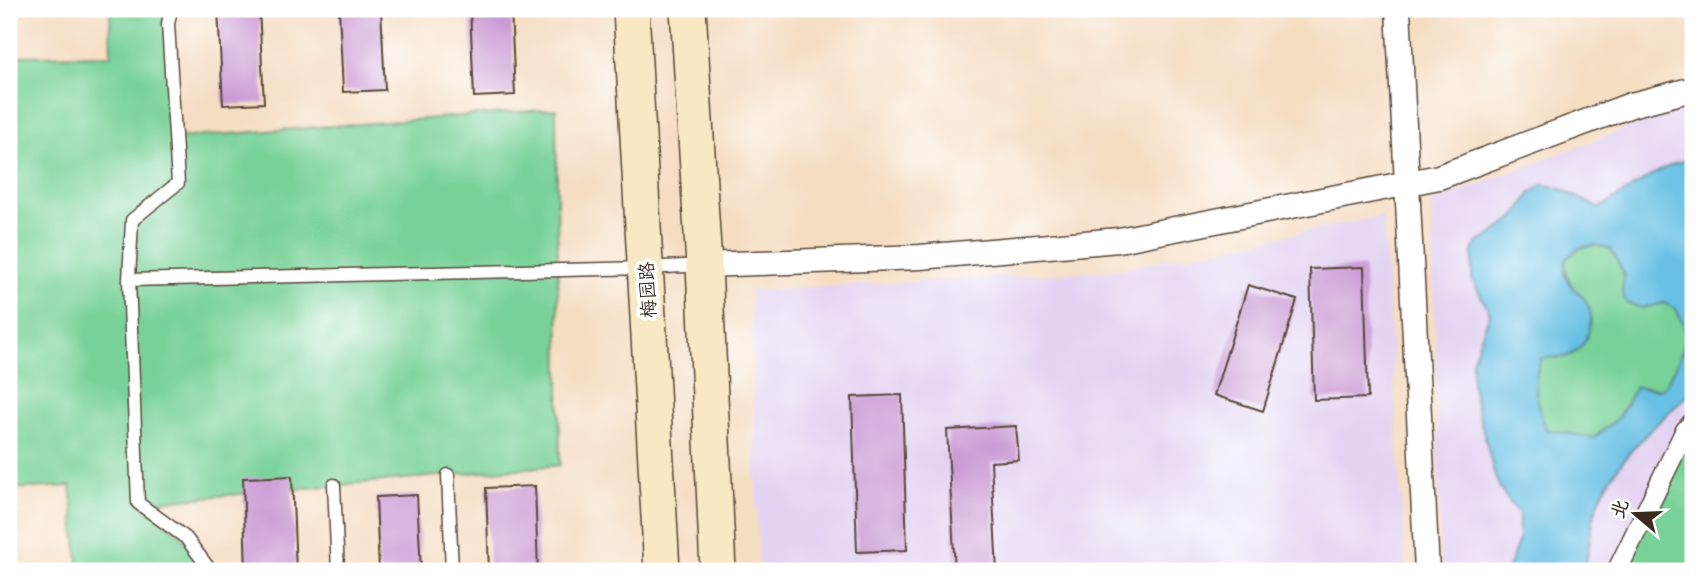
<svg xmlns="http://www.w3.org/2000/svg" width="1702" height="580" font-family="'Playpen Sans','LXGW WenKai TC',sans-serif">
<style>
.built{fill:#e3d3f2}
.green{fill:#78d298;stroke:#5a7e5b;stroke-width:2}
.water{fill:#67c0e4;stroke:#517581;stroke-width:2;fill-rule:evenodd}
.building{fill:#cb9bd4}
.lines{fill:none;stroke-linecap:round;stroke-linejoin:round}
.service-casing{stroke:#574537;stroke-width:15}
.pedestrian-casing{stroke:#574537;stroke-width:22}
.minor-casing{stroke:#574537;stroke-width:27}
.secondary-casing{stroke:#574537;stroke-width:38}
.service{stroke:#fff;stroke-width:12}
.pedestrian{stroke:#fff;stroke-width:19}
.minor{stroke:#fff;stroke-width:24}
.secondary{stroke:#f8e8c3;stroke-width:35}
.labels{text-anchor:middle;stroke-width:7;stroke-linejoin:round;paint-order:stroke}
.street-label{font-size:19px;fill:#3b2a1e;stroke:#fff}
</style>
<rect width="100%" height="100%" fill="#fff"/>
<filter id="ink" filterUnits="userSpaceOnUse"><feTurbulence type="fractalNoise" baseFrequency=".0143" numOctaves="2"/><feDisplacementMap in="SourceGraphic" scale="14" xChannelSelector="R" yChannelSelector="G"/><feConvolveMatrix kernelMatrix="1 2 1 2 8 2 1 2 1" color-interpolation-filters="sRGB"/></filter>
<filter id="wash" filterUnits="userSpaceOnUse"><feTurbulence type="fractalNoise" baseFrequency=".00686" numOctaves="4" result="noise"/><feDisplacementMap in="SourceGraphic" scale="28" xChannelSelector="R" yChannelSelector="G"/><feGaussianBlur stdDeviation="1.57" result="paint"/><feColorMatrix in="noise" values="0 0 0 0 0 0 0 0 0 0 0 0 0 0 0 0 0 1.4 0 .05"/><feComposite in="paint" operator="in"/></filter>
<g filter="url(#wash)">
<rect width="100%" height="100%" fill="#f5ddc2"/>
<!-- built -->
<path class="built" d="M1693,103V571H1441L1432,202Z
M1383,216L1406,571H759L750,291L1114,270Z"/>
<!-- green -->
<path class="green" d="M110,9H171L175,138L556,109L560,465L140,503L178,533L211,571H79L71,486L9,489V56L111,55Z
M1596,245L1611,248L1624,274L1622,291L1642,308L1664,303L1676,309C1679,315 1684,324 1685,330C1687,350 1673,373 1663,388L1636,387L1618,418L1594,438L1546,430C1537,406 1531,383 1541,359L1550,356L1565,357L1585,300C1571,287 1564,278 1566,258L1579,248Z
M1693,422V571H1617Z"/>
<!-- water -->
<path class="water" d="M1693,158V391C1655,424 1611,463 1595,512C1590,531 1588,552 1585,571H1507L1519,539V514L1502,492L1495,477L1472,387V361L1490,313L1472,279L1473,251L1478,242L1487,238L1515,217L1531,193L1544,184L1563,190L1599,208C1630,192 1659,165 1693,158ZM1596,245L1611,249L1624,274L1622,291L1626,303L1642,308L1664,303L1676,309C1679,315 1684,324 1685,330C1687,350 1673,373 1663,388L1655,389L1636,387L1618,418L1594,438L1546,429C1537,406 1531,383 1541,359C1550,356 1560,359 1568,356C1587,348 1598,319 1585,300C1579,291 1568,287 1565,275C1564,270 1566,264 1566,259L1579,248Z"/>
<g id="blocks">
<!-- building -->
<path class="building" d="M218,9H259L264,103L223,105Z
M339,9H381L385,90L343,92Z
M470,9H511L515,95L474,97Z
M1364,267L1368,398L1314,400L1310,269Z
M1248,285L1297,300L1263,411L1214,395Z
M902,395L907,550L857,552L852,397Z
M1016,426L1019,460L991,462L997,571H955L947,430Z
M292,476L296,571H246L243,478Z
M535,486L538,571H489L486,488Z
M417,495L421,571H379L376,497Z"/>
</g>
</g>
<g filter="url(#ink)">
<use href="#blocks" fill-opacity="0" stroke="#574537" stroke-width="2"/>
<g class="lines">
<defs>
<path id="service" d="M171,9L168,24L178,183L132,220L129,280L646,268L703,265
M129,280L138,503L186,538L211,571
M448,475L452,571
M334,485L338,571"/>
<path id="pedestrian" d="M1617,571L1685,431L1693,422"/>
<path id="minor" d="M1398,9L1427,571
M704,265L920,257L1119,240L1439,177L1631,105L1693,89"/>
<path id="secondary" d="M631,9L662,571
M688,9L704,265L718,571"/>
</defs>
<!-- service casing -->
<use href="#service" class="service-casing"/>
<!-- pedestrian casing -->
<use href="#pedestrian" class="pedestrian-casing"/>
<!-- minor casing -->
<use href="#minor" class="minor-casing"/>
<!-- secondary casing -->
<use href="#secondary" class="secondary-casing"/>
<!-- service -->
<use href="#service" class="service"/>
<!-- pedestrian -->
<use href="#pedestrian" class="pedestrian"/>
<!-- minor -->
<use href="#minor" class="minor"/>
<!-- secondary -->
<use href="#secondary" class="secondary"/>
</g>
</g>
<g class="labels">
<!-- street labels -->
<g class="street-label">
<text transform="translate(647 290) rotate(-93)" y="7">梅园路</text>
</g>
</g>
<!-- margin -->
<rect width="1702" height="580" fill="none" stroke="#fff" stroke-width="35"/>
<!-- north arrow -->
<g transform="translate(1635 514) rotate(289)" stroke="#ffffff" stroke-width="5" paint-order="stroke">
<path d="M0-5L12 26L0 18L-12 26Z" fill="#3b2a1e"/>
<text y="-10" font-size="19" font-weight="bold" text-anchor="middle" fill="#3b2a1e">北</text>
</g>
</svg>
